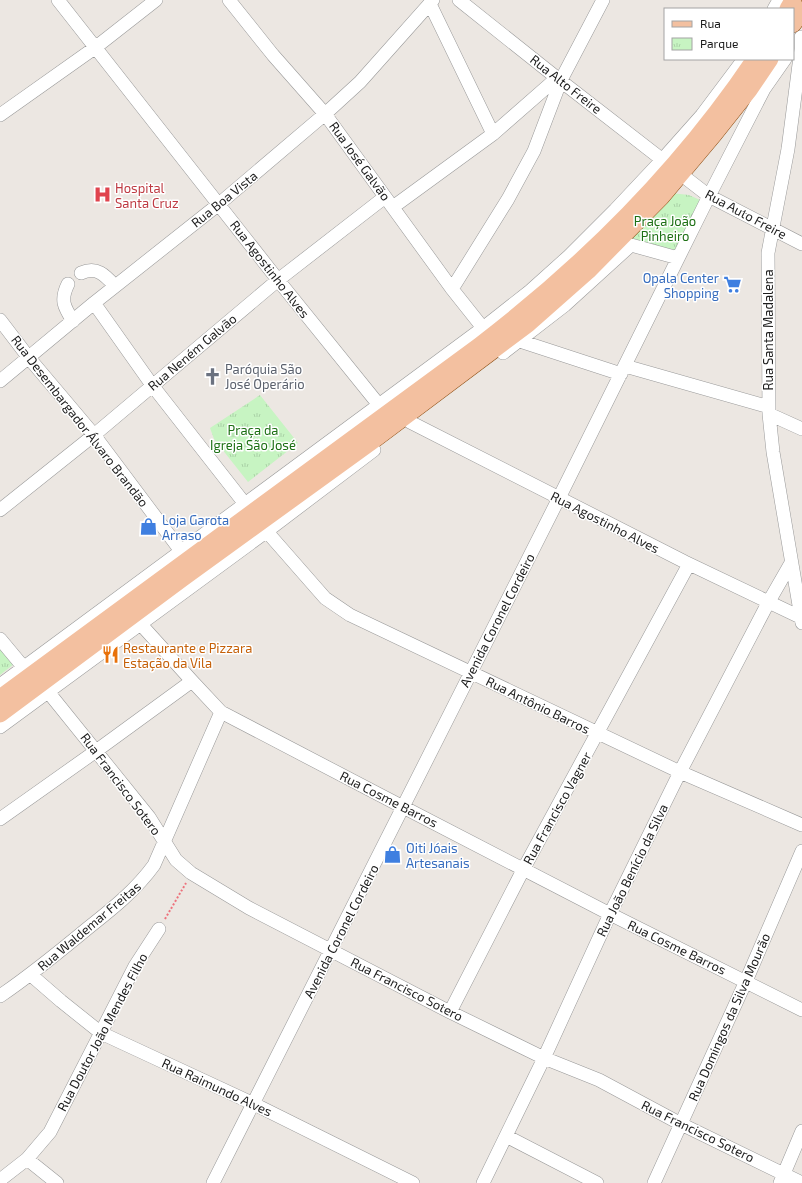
<svg xmlns="http://www.w3.org/2000/svg" width="802" height="1183" font-family="'Exo 2',sans-serif">
<style>
.park{fill:url(#park-tufts)}
.lines{fill:none;stroke-linecap:round;stroke-linejoin:round}
.minor-casing{stroke:#999;stroke-width:14}
.major-casing{stroke:#87480c;stroke-width:18}
.path{stroke:#ed727c;stroke-width:2;stroke-dasharray:2 2;stroke-linecap:butt}
.minor{stroke:#fff;stroke-width:13}
.major{stroke:#f3c0a0;stroke-width:17}
.labels{text-anchor:middle;stroke-width:3;stroke-linejoin:round;paint-order:stroke}
.street-label{font-size:13px;fill:#1c1c1c;stroke:#fff}
.health-label{font-size:13px;fill:#be3a42;stroke:#fff;text-anchor:start}
.park-label{font-size:13px;fill:#1d7014;stroke:#fff}
.shop-label{font-size:13px;fill:#366cbe;stroke:#fff;text-anchor:start}
.worship-label{font-size:13px;fill:#5b616d;stroke:#fff;text-anchor:start}
.food-label{font-size:13px;fill:#c56008;stroke:#fff;text-anchor:start}
</style>
<defs>
<pattern id="park-tufts" width="24" height="20" patternUnits="userSpaceOnUse"><rect width="24" height="20" fill="#c7f4c2"/><path d="M3 7l-1-3M5 7V3M7 7l1-3M15 17l-1-3M17 17v-4M19 17l1-3" fill="none" stroke="#aad1a6"/></pattern>
</defs>
<rect width="100%" height="100%" fill="#ece7e2"/>
<!-- park -->
<path class="park" d="M671,193L689,195L700,200L675,252L642,241L632,240L607,262Z
M260,395L298,443L248,482L214,439L210,428Z
M0,648L14,664L0,675Z"/>
<g class="lines">
<defs>
<path id="minor" d="M58,0L278,280L379,405
M229,0L273,55L325,114L452,289L483,328
M459,0L557,78L709,196L802,244
M430,4L493,134
M774,9L779,0
M801,37V49L788,149L768,253L769,414L773,452L802,623
M0,115L96,47L156,0
M393,207L493,134L557,78
M81,273C97,266 105,275 115,286
M68,284C60,300 64,307 73,321
M452,289L508,199L534,151L561,80L603,0
M94,303L152,385L245,504
M0,320L29,358L94,435L181,551V559
M520,341L621,374
M503,353L565,305L631,245L678,258
M625,366L769,407
M0,381L94,303L219,204L325,114L360,82L433,0
M769,414L802,429
M410,422L685,562L802,618
M0,510L94,435L278,280L385,197
M261,525L325,598L350,615L680,772L802,825
M136,619L192,681L221,712L403,807L610,914L802,1010
M0,639L30,675
M41,683L149,817L176,860L191,873L249,908L450,1012L544,1058L599,1080L681,1124L802,1183
M0,685L483,328L530,291L569,256L615,210L662,160L702,115L744,59
M0,727L267,531L374,450
M0,819L96,751L192,681
M31,975L61,1001L101,1033L254,1104L413,1183
M0,996C31,975 59,952 88,928C112,909 136,890 154,865L221,712
M450,1012L524,868L689,564
M506,1136L597,1183
M27,1159L57,1183
M0,1180L27,1159L50,1132L135,966L159,929
M213,1183L559,498L709,196L764,89L785,59
M483,1183L544,1058L610,914L680,772L768,603L791,563
M654,1183L746,981L802,851
M780,1183L802,1131"/>
<path id="major" d="M788,9L793,0
M793,24L802,10
M0,698L479,346C585,265 681,169 755,59
M0,714L183,578L372,441L528,324L588,271L661,197L714,134L749,90L770,59"/>
</defs>
<!-- minor casing -->
<use href="#minor" class="minor-casing"/>
<!-- major casing -->
<use href="#major" class="major-casing"/>
<!-- path -->
<path class="path" d="M165,919L186,883"/>
<!-- minor -->
<use href="#minor" class="minor"/>
<!-- major -->
<use href="#major" class="major"/>
</g>
<!-- icons -->
<defs>
<symbol id="hospital-bare" viewBox="-9 -9 18 18"><path d="M-5-5h3v3.5h4V-5h3V5h-3V1.5h-4V5h-3Z" fill="#e0444e" stroke="#fff" stroke-width="2.5" paint-order="stroke"/></symbol>
<symbol id="supermarket-bare" viewBox="-9 -9 18 18"><path d="M-6-5.5h2.5l.6 2H6L4.5 2H-2.5L-4.4-4H-6ZM-1.5 3.2a1.3 1.3 0 1 0 .1 0ZM3 3.2a1.3 1.3 0 1 0 .1 0Z" fill="#3f7fe0" stroke="#fff" stroke-width="2.5" paint-order="stroke"/></symbol>
<symbol id="church-bare" viewBox="-9 -9 18 18"><path d="M-1.2-6h2.4v3.5h3.3v2.4h-3.3V6h-2.4V-.1h-3.3v-2.4h3.3Z" fill="#6b7280" stroke="#fff" stroke-width="2.5" paint-order="stroke"/></symbol>
<symbol id="shop-bare" viewBox="-9 -9 18 18"><path d="M-5-2.5h2.3a2.7 3.5 0 0 1 5.4 0H5L5.5 6h-11ZM-1.5-2.5h3a1.5 2.3 0 0 0-3 0Z" fill="#3f7fe0" stroke="#fff" stroke-width="2.5" paint-order="stroke"/></symbol>
<symbol id="restaurant-bare" viewBox="-9 -9 18 18"><path d="M-5-6h1v4h1v-4h1v4h1v-4h1v5L-1.5 .5V6h-2V.5L-5-1ZM5-6V6H3V1.5H1.5Q1.5-4 5-6Z" fill="#e8710a" stroke="#fff" stroke-width="2.5" paint-order="stroke"/></symbol>
</defs>
<g fill-rule="evenodd">
<use href="#hospital-bare" x="90" y="182" width="25" height="25"/>
<use href="#supermarket-bare" x="720" y="272" width="25" height="25"/>
<use href="#church-bare" x="200" y="364" width="25" height="25"/>
<use href="#shop-bare" x="136" y="514" width="25" height="25"/>
<use href="#restaurant-bare" x="98" y="642" width="25" height="25"/>
<use href="#shop-bare" x="380" y="842" width="25" height="25"/>
</g>
<g class="labels">
<!-- street labels -->
<g class="street-label">
<text transform="translate(566 84) rotate(38)" y="5">Rua Alto Freire</text>
<text transform="translate(360 161) rotate(54)" y="5">Rua José Galvão</text>
<text transform="translate(224 199) rotate(-39)" y="5">Rua Boa Vista</text>
<text transform="translate(746 214) rotate(28)" y="5">Rua Auto Freire</text>
<text transform="translate(270 269) rotate(52)" y="5">Rua Agostinho Alves</text>
<text transform="translate(768 330) rotate(-90)" y="5">Rua Santa Madalena</text>
<text transform="translate(192 352) rotate(-40)" y="5">Rua Neném Galvão</text>
<text transform="translate(80 421) rotate(52)" y="5">Rua Desembargador Álvaro Brandão</text>
<text transform="translate(605 522) rotate(27)" y="5">Rua Agostinho Alves</text>
<text transform="translate(497 620) rotate(-63)" y="5">Avenida Coronel Cordeiro</text>
<text transform="translate(538 705) rotate(26)" y="5">Rua Antônio Barros</text>
<text transform="translate(121 784) rotate(53)" y="5">Rua Francisco Sotero</text>
<text transform="translate(389 799) rotate(27)" y="5">Rua Cosme Barros</text>
<text transform="translate(557 808) rotate(-61)" y="5">Rua Francisco Vagner</text>
<text transform="translate(632 870) rotate(-64)" y="5">Rua João Benício da Silva</text>
<text transform="translate(89 926) rotate(-40)" y="5">Rua Waldemar Freitas</text>
<text transform="translate(341 931) rotate(-63)" y="5">Avenida Coronel Cordeiro</text>
<text transform="translate(677 947) rotate(26)" y="5">Rua Cosme Barros</text>
<text transform="translate(407 989) rotate(27)" y="5">Rua Francisco Sotero</text>
<text transform="translate(729 1017) rotate(-66)" y="5">Rua Domingos da Silva Mourão</text>
<text transform="translate(102 1032) rotate(-62)" y="5">Rua Doutor João Mendes Filho</text>
<text transform="translate(217 1087) rotate(25)" y="5">Rua Raimundo Alves</text>
<text transform="translate(698 1131) rotate(26)" y="5">Rua Francisco Sotero</text>
</g>
<!-- health labels -->
<g class="health-label">
<text x="115" y="193">Hospital<tspan x="115" dy="15">Santa Cruz</tspan></text>
</g>
<!-- park labels -->
<g class="park-label">
<text x="665" y="226">Praça João<tspan x="665" dy="15">Pinheiro</tspan></text>
<text x="253" y="435">Praça da<tspan x="253" dy="15">Igreja São José</tspan></text>
</g>
<!-- shop labels -->
<g class="shop-label">
<text x="719" y="283" text-anchor="end">Opala Center<tspan x="719" dy="15">Shopping</tspan></text>
<text x="162" y="525">Loja Garota<tspan x="162" dy="15">Arraso</tspan></text>
<text x="406" y="853">Oiti Jóais<tspan x="406" dy="15">Artesanais</tspan></text>
</g>
<!-- worship labels -->
<g class="worship-label">
<text x="225" y="374">Paróquia São<tspan x="225" dy="15">José Operário</tspan></text>
</g>
<!-- food labels -->
<g class="food-label">
<text x="123" y="653">Restaurante e Pizzara<tspan x="123" dy="15">Estação da Vila</tspan></text>
</g>
</g>
<!-- legend -->
<rect x="664" y="8" width="130" height="52" fill="#ffffff" stroke="#a4a4a4"/>
<rect x="672" y="21" width="20" height="6" fill="#f3c0a0" stroke="#a4a4a4"/>
<text x="700" y="28" font-size="12" fill="#1c1c1c">Rua</text>
<rect x="672" y="38" width="20" height="12" fill="url(#park-tufts)" stroke="#a4a4a4"/>
<text x="700" y="48" font-size="12" fill="#1c1c1c">Parque</text>
</svg>
